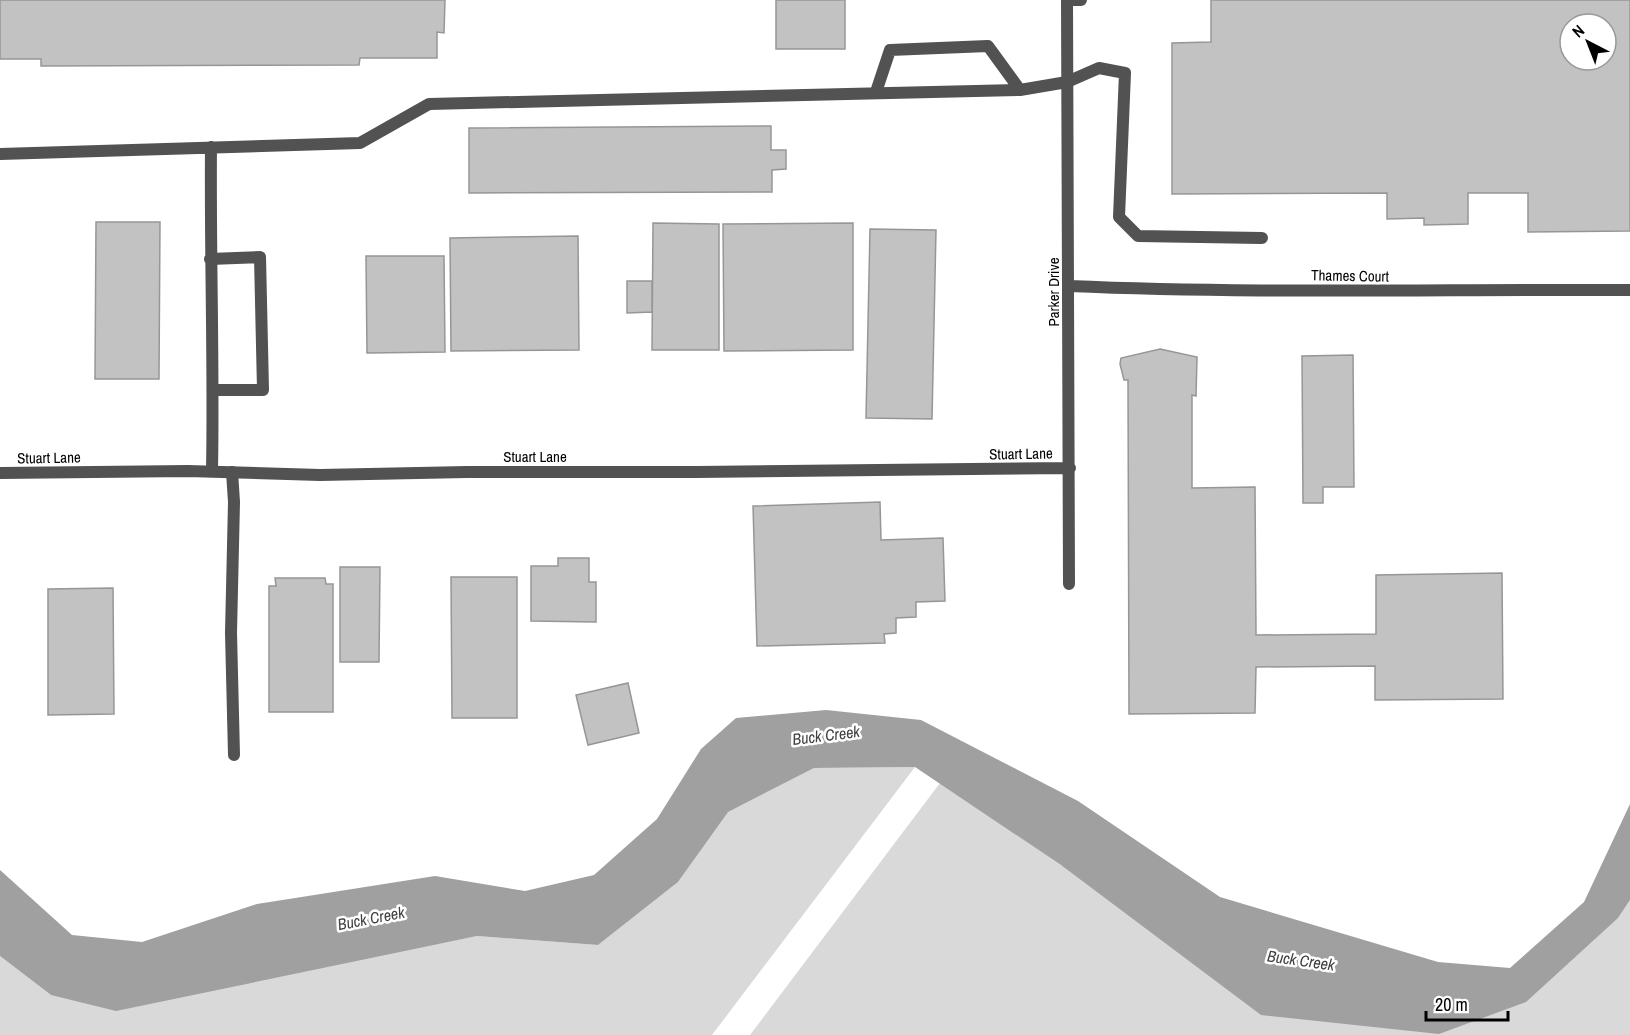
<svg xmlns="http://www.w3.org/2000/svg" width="1630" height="1035" font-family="'Archivo Narrow',sans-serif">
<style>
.green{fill:#d9d9d9}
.water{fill:#a0a0a0}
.building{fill:#c2c2c2;stroke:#969696;stroke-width:1.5;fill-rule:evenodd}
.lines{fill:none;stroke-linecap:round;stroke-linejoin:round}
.service{stroke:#525252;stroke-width:12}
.minor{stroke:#525252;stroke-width:12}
.labels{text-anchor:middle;stroke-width:5;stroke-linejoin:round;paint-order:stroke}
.street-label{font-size:15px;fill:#000;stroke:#fff}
.water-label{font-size:16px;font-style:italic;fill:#414141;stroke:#fff}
</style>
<rect width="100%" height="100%" fill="#fff"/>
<!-- green -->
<path class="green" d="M915,767L712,1035H0V956L51,995L345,962L477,936L598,945L678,882L727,812L814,768Z
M940,783L1061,865L1439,1034L1618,918L1630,900V1035H750Z"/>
<!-- water -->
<path class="water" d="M826,710L921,720L1078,801L1220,897L1438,962L1510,968L1584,902L1630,804V900L1618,918L1526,1002L1439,1034L1261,1015L1061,865L915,767L814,768L728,812L678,882L598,945L477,936L116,1011L51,995L0,956V870L72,935L142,942L257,904L435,876L525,891L594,875L657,819L701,749L736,718Z"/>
<!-- building -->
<path class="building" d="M0,0H445L444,33L437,32V58H360L359,65L41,66V59H0Z
M776,0H845V49H776Z
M1211,0H1630V231L1528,232V193H1468V224L1424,225V218L1387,219V193L1172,194V43L1211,42ZM1570,24H1606V60H1570Z
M771,126V150H786V169L772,170V192L469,193V128Z
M96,222H160L159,379H95Z
M653,223L719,224V350H652Z
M853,223V350L724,351L723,224Z
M870,229L936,230L932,419L866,418Z
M578,236L579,350L451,351L450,238Z
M366,256H444L445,352L367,353Z
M627,281H652V312L627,313Z
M1160,349L1197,357L1196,396L1192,395V488L1255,487L1256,635L1376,634V575L1502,573L1503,699L1375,700V666L1256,667L1255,713L1129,714L1128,380H1124L1120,364L1121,358Z
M1353,355L1354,487H1323V503H1303L1302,356Z
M880,502L881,540L943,538L945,601L916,602V617L896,618V633L884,634L885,643L757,646L753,506Z
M558,558H589V582H596V622L531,621V566H558Z
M340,567H380L379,662H340Z
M451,577H517V718H452Z
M275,578H325L326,584H333V712H269V586H276Z
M113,588L114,714L48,715V589Z
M628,683L639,733L588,745L576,695Z"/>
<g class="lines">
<!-- service -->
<path class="service" d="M1067,0H1081
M876,92L890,50L988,46L1020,90
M211,147C210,255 214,363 212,471
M0,154L360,143L429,104L1020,90L1067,82L1099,68L1125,73L1119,217L1138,236L1262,238
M210,259L260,257L263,390H213
M232,472L234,502L231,633L234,755"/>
<!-- minor -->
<path class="minor" d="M1067,0L1069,584
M1069,286C1256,294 1443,289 1630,290
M0,473L188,471L320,475L467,472H697L1070,468"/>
</g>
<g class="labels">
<!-- street labels -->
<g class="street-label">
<text transform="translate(1350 276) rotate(1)" y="5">Thames Court</text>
<text transform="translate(1054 292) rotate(-90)" y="5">Parker Drive</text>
<text transform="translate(1021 454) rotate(-1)" y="5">Stuart Lane</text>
<text x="535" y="462">Stuart Lane</text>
<text transform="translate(49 458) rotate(-1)" y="5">Stuart Lane</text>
</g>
<!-- water labels -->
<g class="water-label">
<text transform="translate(826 735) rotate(-7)" y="6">Buck Creek</text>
<text transform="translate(371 918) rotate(-11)" y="6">Buck Creek</text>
<text transform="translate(1301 960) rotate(8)" y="6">Buck Creek</text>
</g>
</g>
<!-- north arrow -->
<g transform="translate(1588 42) rotate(318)"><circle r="28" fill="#ffffff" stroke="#999999" stroke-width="1.5"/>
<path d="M0-4.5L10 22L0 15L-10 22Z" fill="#000000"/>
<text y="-9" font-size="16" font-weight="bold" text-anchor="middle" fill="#000000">N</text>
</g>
<!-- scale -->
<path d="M1426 1011v9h82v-9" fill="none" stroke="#000000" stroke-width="3"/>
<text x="1435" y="1011" font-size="18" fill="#000000" stroke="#ffffff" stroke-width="4.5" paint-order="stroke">20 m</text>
</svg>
